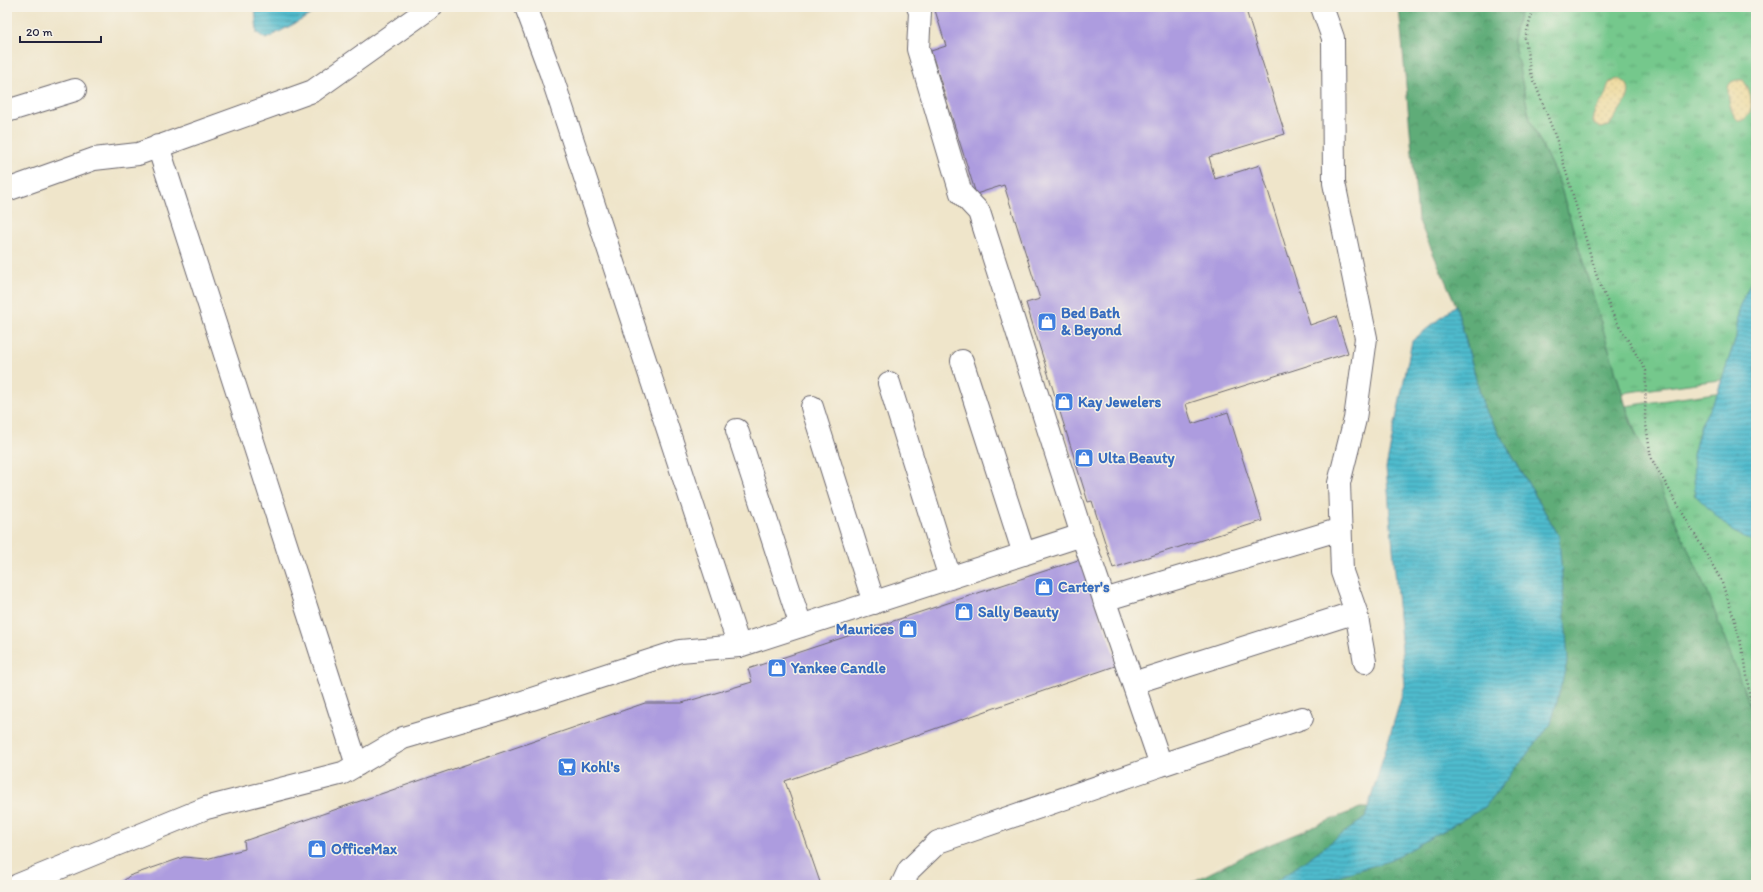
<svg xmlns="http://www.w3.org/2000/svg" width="1763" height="892" font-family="Itim,sans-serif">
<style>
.grass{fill:url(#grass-tufts);stroke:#4b7564}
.forest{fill:url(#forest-crowns);stroke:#40675a}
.sand{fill:url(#sand-dots);stroke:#887e6c}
.water{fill:url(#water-rules);stroke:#396e84}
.building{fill:#ad9cdf}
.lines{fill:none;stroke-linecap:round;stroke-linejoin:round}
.minor-casing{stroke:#6a666d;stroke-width:24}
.path{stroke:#6a666d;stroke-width:2.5;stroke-dasharray:1 3;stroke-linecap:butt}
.minor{stroke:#fff;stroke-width:22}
.labels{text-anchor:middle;stroke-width:3;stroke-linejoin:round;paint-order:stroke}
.shop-label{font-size:15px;font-weight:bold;fill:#366cbe;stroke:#f7f3e8;text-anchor:start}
</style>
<defs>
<pattern id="grass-tufts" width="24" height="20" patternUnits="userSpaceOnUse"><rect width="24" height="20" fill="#74c88c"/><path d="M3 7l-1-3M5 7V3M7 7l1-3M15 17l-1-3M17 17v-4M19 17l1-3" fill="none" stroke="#5fa274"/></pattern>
<pattern id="forest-crowns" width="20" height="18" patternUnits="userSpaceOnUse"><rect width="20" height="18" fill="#5fac78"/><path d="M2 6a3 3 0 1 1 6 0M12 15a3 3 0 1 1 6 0" fill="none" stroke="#4e8c64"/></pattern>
<pattern id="sand-dots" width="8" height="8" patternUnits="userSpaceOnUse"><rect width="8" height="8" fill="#eeda9e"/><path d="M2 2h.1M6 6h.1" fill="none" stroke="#ccbb89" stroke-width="1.8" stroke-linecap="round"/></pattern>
<pattern id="water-rules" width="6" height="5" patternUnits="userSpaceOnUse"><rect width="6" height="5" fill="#50bbcd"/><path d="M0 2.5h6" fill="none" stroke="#4298a8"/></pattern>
</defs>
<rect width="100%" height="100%" fill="#f7f3e8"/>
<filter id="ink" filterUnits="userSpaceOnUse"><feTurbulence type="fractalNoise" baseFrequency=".025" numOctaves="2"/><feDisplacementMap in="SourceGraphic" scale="8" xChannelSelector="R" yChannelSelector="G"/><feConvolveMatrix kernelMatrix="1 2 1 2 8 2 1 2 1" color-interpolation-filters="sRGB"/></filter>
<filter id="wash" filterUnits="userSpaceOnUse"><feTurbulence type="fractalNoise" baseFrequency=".012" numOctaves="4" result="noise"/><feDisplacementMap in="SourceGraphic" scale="16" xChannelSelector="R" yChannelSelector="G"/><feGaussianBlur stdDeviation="0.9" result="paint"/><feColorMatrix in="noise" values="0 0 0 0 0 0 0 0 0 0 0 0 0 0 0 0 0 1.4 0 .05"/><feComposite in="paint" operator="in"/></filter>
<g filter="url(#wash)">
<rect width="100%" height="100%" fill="#efe5ca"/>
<!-- grass -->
<path class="grass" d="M1522,7H1756V375L1622,393L1559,182L1530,120L1512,39Z
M1756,387V771L1626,406Z"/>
<!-- forest -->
<path class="forest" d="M1399,7H1522L1513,39L1530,120L1559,182L1631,423L1707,591L1756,722V885H1186L1256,850L1360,808L1485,807L1559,536L1484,408L1456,305L1418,219Z"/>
<!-- sand -->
<path class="sand" d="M1618,79C1628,82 1631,88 1627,99L1609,126L1600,128C1584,120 1599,107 1604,98C1607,93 1606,88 1610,82Z
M1740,80H1743C1752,92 1757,116 1740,121C1731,118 1726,93 1729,85C1731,81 1736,80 1740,80Z"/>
<!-- water -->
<path class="water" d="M255,7H321L305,18L266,39L257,33Z
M1756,280V543L1732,531L1695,495L1693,455L1701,424L1716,397L1736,337L1739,307L1751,282Z
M1456,305L1484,408L1559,536L1568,659L1551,724L1485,807L1390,861L1305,885H1271L1365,818L1405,685L1386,468L1412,341Z"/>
<g id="blocks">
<!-- building -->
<path class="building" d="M934,7H1245L1285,134L1209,157L1215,179L1260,165L1310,325L1336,316L1348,353L1186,404L1192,424L1228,412L1262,521L1113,568L1092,501L1088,502L1026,303L1040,299L1004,185L976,194L931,51L946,46Z
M1081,559L1118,665L785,781L821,885H119L129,876L184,857L206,859L245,849L244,841L645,703H682L752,682L748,669Z"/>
</g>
</g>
<g filter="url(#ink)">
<use href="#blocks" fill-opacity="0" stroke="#6a666d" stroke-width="1"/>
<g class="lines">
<defs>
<path id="minor" d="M526,7L551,74L739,646
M1322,7L1333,38L1334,183L1366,338L1355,419L1339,483L1342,572L1356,612L1365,662
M7,111L75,90
M158,146L357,765
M7,190L94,159L138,154L313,91L431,7
M962,361L1024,554
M889,383L950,578
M812,407L874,603
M737,430L801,626
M1104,600L1341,529
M1133,683L1356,612
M1161,765L1302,718
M18,885L206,808L343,773L403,738L501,709L680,651L739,646L1082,535L979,212L961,193L918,49L920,12L918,7
M902,885L909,870L938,842L1161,765L1082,535"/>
</defs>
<!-- minor casing -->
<use href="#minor" class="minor-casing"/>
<!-- path -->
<path class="path" d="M1534,7L1525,38L1530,70L1557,141L1597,277L1613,315L1646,371L1645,418L1651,458L1721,580L1735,621L1745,661L1750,699L1756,714"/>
<!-- minor -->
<use href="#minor" class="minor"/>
</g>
</g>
<!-- icons -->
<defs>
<symbol id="shop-square" viewBox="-11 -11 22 22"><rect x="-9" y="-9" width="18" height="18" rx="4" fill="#3f7fe0" stroke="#f7f3e8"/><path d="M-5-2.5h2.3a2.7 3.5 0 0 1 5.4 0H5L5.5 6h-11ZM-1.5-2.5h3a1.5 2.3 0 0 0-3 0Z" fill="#fff"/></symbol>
<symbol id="supermarket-square" viewBox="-11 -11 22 22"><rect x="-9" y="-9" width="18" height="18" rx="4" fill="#3f7fe0" stroke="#f7f3e8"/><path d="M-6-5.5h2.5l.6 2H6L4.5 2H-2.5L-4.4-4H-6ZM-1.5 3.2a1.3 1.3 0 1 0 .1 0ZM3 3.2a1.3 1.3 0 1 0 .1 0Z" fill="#fff"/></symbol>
</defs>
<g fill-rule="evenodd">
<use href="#shop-square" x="1036" y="311" width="22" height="22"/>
<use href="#shop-square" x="1053" y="391" width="22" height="22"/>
<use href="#shop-square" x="1073" y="447" width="22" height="22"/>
<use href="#shop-square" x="1033" y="576" width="22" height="22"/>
<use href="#shop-square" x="953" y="601" width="22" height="22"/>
<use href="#shop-square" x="897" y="618" width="22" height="22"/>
<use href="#shop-square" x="766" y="657" width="22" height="22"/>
<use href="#supermarket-square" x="556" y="756" width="22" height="22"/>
<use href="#shop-square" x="306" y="838" width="22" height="22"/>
</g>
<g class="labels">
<!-- shop labels -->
<g class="shop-label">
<text x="1061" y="318">Bed Bath<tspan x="1061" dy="17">&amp; Beyond</tspan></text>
<text x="1078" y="407">Kay Jewelers</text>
<text x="1098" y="463">Ulta Beauty</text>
<text x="1058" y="592">Carter's</text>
<text x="978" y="617">Sally Beauty</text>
<text x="894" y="634" text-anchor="end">Maurices</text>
<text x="791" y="673">Yankee Candle</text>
<text x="581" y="772">Kohl's</text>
<text x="331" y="854">OfficeMax</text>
</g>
</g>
<!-- margin -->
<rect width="1763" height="892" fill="none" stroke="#f7f3e8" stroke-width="24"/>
<!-- scale -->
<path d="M20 36v6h81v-6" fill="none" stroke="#22223b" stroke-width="2"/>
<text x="26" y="36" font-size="12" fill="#22223b" stroke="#f7f3e8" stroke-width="3" paint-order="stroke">20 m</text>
</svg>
